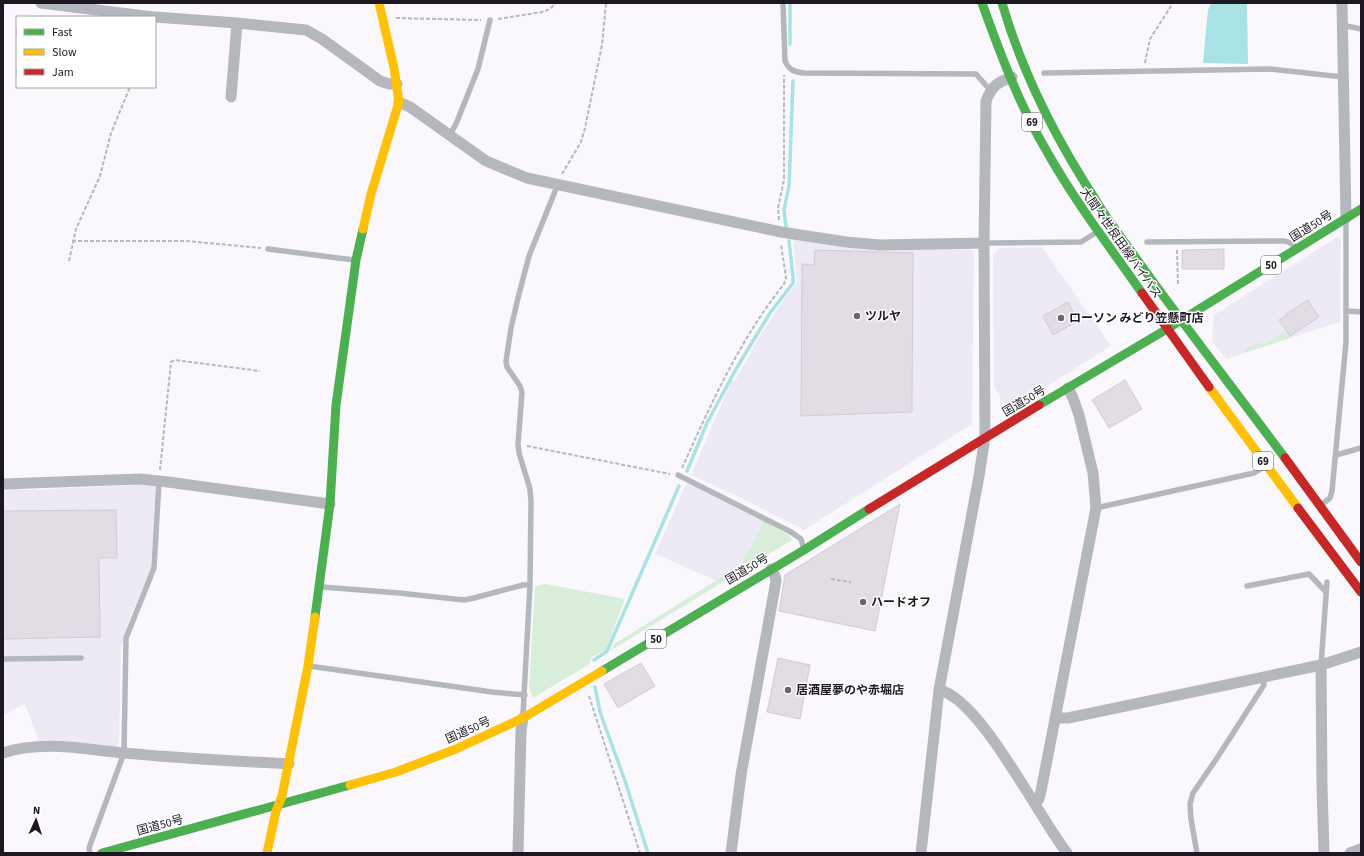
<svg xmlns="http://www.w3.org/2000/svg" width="1364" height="856" font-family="'Source Sans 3','Noto Sans JP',sans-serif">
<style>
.built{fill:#eeeaf5}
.green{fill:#d9eeda}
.water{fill:#a8e2e4}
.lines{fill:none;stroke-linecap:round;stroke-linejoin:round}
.stream{stroke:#a8e2e4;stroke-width:3.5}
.building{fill:#e2dde5;stroke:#d0ccd4}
.path{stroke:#b7b8bc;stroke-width:2;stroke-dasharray:4 2;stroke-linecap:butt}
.lane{stroke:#b4b8bc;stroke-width:5.5}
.street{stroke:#b4b8bc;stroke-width:11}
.fast{stroke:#4caf50;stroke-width:9}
.slow{stroke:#ffc107;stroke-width:9}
.jam{stroke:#c62828;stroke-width:9}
.poi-dot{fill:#6a666f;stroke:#fff;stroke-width:1.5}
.labels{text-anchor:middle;stroke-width:3;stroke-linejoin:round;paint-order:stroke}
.shield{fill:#fff;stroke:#605d64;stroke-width:1}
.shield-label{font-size:11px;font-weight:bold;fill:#1c1722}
.street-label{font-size:12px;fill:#1c1722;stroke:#fff}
.poi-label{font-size:12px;font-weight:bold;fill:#1c1722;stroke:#fff;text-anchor:start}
</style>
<rect width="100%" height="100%" fill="#faf8fd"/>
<!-- built -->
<path class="built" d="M1337,237L1341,238L1340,322L1226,359L1212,341L1214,315Z
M793,239L834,246L869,250L969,248L974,252L972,424L804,530L739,497L691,475L732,380L735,381L758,339L780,304L797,282Z
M1042,247L1111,346L1008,411L994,387L993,254L1000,248Z
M687,482L764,521L741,565L717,581L655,554Z
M156,484L151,569L131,615L121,648L119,743L114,749L39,742L25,704L3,715V488L28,490Z"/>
<!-- green -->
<path class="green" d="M1286,331L1291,338L1246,352L1245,348L1264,342L1265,344Z
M764,521L790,536L792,540L610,651L614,644L741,565Z
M546,584L625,599L606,649L591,658L590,664L533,698L529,687L535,586Z"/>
<!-- water -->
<path class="water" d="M1211,3H1247L1248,64L1203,63L1208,10Z"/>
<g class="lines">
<!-- stream -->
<path class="stream" d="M790,3V44
M786,226L784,210L789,186L793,81
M687,471L707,423L736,369L770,313L793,283V277L789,241
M594,660L607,651L679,486
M595,687L600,712L625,781L648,853"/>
</g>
<!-- building -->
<path class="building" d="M1224,249V269H1182V250Z
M815,250L913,253L912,412L801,416L802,264L814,265Z
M1308,300L1319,317L1290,336L1279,320L1287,315L1286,314Z
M1068,302L1078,321L1053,335L1043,316Z
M1125,380L1142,409L1109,428L1092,400Z
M900,504L875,631L779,611L785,575Z
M116,510L117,558H99L100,637L3,639V511Z
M778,658L810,665L800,719L767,712Z
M641,663L655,686L618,708L604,684Z"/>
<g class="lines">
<!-- path -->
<path class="path" d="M396,18L481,20
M498,19L542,12L550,9L556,3
M1145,63L1150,39L1173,3
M562,174L581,142L585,128L602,45L606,3
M779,220L778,208L784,180V75
M72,241H186L261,248
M1177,250L1178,285
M69,261L76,229L100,176L111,133L130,87
M527,446L670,474
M682,468C711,404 740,339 784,284L786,278L781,244
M160,470L171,362L175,360L260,371
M831,579L851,582
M589,696L640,853"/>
<!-- lane -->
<path class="lane" d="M783,3L785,61C789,70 794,72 804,73L976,74L990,90
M1342,25L1361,29
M1044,73L1269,69L1343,77
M450,134L456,124L478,69L490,20
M1147,242L1285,241L1288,242L1294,245
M984,243L1081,242L1097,232
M268,249L354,260
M1347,311L1361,312
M1336,455L1361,448
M678,475L791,532L801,539L803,546
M1321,505L1330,498L1332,491L1346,342V223
M1096,508L1254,473L1264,467
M1247,586L1309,574L1326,592
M322,587L399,593L464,600L474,598L523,585H530
M3,659L81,658
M1321,665L1327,582
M309,666L492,692L525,695
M523,714L530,585L531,502L530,489L519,453L518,444L522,392L520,386L507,367L506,361L511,328L518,298L529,256L558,184
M90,853L89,848L124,753L126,638L154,568L159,481
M1197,853L1191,819L1190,804L1193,793L1217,758L1264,685L1263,678"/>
<!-- street -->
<path class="street" d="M41,3L153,17
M1342,3L1346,218
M155,17L237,23L306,30L322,39L380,81L389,84H397
M231,97L237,23
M399,102L410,107L486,161L527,178L781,232L846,242L880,245L984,243
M3,484L140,479L168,482L330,504
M1321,665L1322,785L1324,853
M939,690C980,698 1039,818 1067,853
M1055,718H1068L1321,665L1361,652
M3,753C47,739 91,751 136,754C187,759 238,761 289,764
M1035,804L1039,799L1041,791L1096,508L1093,473L1079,415L1073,398L1068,388
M518,853L521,731L523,718
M731,853L741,775L776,581L775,576L771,569
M921,853L939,690L979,476L985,437L984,243L986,101C992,86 996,83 1012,77
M1350,853L1361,849"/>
<!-- fast -->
<path class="fast" d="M982,3C1000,53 1019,104 1046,150C1074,200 1109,246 1142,293
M1002,3C1022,72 1056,139 1095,199C1108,221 1124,241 1138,261C1186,328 1236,392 1285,458
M1039,405L1167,329L1361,209
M315,617L330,504L336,405L356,260L363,229
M602,671L804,550L869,509
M102,853L350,785"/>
<!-- slow -->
<path class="slow" d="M363,229L371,194L399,102L394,68L379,3
M1209,387L1298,508
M350,785L396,772L456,749L523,718L602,671
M267,853L276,811L282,796L308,666L315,617"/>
<!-- jam -->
<path class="jam" d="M1142,293L1209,387
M1285,458L1361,562
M1298,508L1361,592
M869,509L1039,405"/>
</g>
<!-- markers -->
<g class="poi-dot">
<circle cx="857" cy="316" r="4"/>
<circle cx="1061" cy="318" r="4"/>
<circle cx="863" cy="602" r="4"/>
<circle cx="788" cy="690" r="4"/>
</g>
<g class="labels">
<!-- shield labels -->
<g class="shield">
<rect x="1022" y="113" width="20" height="18" rx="3"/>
<rect x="1261" y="256" width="20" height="18" rx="3"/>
<rect x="1253" y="452" width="20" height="18" rx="3"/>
<rect x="646" y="630" width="20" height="18" rx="3"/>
</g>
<g class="shield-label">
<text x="1032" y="126">69</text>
<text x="1271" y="269">50</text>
<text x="1263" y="465">69</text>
<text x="656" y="643">50</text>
</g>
<!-- street labels -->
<g class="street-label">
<text transform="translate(1311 226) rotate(-32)" y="4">国道50号</text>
<text transform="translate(1121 243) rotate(55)" y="4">大間々世良田線バイパス</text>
<text transform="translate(1024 401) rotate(-31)" y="4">国道50号</text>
<text transform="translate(747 569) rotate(-31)" y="4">国道50号</text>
<text transform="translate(468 730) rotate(-24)" y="4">国道50号</text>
<text transform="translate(160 825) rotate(-15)" y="4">国道50号</text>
</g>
<!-- poi labels -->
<g class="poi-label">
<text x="865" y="320">ツルヤ</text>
<text x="1069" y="322">ローソン みどり笠懸町店</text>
<text x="871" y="606">ハードオフ</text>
<text x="796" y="694">居酒屋夢のや赤堀店</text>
</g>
</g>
<!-- border -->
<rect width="1364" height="856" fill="none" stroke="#1c1722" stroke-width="8"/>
<!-- legend -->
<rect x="16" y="16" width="140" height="72" fill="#ffffff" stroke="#a4a2a7"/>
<rect x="24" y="29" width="20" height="6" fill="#4caf50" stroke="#a4a2a7"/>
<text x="52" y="36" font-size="12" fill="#1c1722">Fast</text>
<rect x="24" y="49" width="20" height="6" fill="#ffc107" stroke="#a4a2a7"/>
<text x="52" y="56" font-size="12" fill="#1c1722">Slow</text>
<rect x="24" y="69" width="20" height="6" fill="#c62828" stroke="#a4a2a7"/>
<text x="52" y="76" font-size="12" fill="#1c1722">Jam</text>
<!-- north arrow -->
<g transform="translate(36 820) rotate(3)" stroke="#ffffff" stroke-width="3" paint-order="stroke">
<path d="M0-3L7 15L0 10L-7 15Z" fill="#1c1722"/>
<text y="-6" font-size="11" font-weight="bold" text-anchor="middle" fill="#1c1722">N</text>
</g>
</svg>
